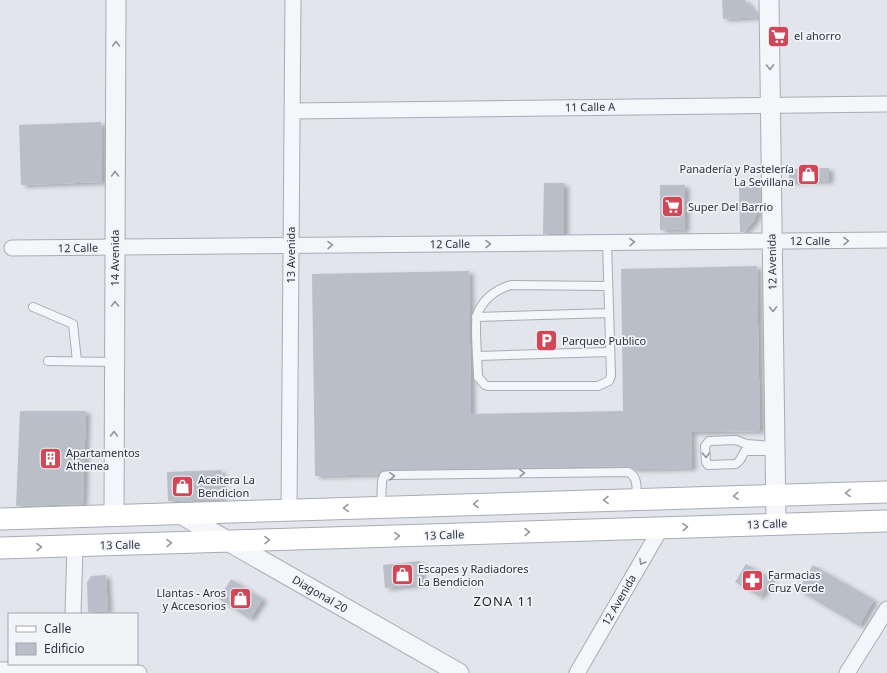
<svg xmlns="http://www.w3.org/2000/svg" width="887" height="673" font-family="'Noto Sans',sans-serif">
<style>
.building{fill:#b9bec8;filter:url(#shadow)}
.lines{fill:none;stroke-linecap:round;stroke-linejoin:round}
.service-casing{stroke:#a7acb5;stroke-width:10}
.minor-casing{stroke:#a7acb5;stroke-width:17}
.tertiary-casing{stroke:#a7acb5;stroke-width:21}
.secondary-casing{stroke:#a7acb5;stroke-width:23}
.service{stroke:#f5f6f9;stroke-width:8}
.minor{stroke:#f5f6f9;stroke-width:15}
.tertiary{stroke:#f5f6f9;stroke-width:19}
.secondary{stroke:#fff;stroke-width:21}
.oneway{stroke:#90949e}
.oneway2{stroke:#9498a1}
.labels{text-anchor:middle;stroke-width:3.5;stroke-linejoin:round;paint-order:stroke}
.poi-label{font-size:11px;fill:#2a3243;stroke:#f2f4f8;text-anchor:start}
.street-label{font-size:11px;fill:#2a3243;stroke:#f2f4f8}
.quarter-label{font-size:13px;letter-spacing:1px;fill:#1c2334;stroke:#f2f4f8}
</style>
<defs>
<filter id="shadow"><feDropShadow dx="4.5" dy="2.5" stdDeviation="2" flood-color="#0004"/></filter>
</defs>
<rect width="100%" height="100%" fill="#e2e5eb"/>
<!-- building -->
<path class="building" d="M722,0H745L758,17L723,19Z
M101,122L102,182L21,185L19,125Z
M829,168V181L789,182V169Z
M544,183H564V234H543Z
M660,185H685V230H660Z
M760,186L761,203L754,221L744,232H740L739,187Z
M757,266L760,431L691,432L692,468L634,469L628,466L390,470L383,471L379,474L315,476L312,274L469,271L471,414L623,411L621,269Z
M20,411H86L83,504L16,506Z
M221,470L222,499L168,501L167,472Z
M420,561L422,584L385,588L383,565Z
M746,564L772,579L760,597L735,582Z
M813,565L874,600L859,626L798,590Z
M106,575L108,611L88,612L87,582L91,576Z
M231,579L263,599L250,619L219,599Z"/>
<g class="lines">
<defs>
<path id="service" d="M607,242L611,376L609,381L598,386H488L485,385L478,377C478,365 474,323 477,315C482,300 496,289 511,285L608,286
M33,307L73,324L77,361
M476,317L609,313
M478,356L609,352
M48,361L115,362
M774,446L746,444L736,440L709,441L705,446L706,462L708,465L736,464L740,460L745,451H774
M381,506L382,481L384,476L390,475L628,472C639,477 636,489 637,499"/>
<path id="minor" d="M292,111L887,104
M12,248L887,240
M289,510L293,0
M73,614L75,546
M0,670L72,668L139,673
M577,673L661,528
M847,673L887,609"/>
<path id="tertiary" d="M769,0L776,523
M114,515L116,0
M182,515L459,673"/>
<path id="secondary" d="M0,519L887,492
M0,548L887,521"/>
</defs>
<!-- service casing -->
<use href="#service" class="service-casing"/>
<!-- minor casing -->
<use href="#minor" class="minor-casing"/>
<!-- tertiary casing -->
<use href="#tertiary" class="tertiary-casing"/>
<!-- secondary casing -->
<use href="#secondary" class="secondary-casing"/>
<!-- service -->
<use href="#service" class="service"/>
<!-- minor -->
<use href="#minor" class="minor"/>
<!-- tertiary -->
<use href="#tertiary" class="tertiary"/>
<!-- secondary -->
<use href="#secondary" class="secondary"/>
</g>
<!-- one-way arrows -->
<defs><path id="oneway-chevron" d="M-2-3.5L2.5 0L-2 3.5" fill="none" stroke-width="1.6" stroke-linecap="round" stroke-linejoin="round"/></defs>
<g class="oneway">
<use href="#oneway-chevron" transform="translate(116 44) rotate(-90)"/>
<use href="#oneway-chevron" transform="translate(770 67) rotate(89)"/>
<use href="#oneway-chevron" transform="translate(115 174) rotate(-90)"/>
<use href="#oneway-chevron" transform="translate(846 241) rotate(-1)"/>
<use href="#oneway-chevron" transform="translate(632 242) rotate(-1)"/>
<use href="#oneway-chevron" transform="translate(488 244) rotate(-1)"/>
<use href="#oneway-chevron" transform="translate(330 245) rotate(-1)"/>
<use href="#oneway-chevron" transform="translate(115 304) rotate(-90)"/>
<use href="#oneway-chevron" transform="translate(773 309) rotate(89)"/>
<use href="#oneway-chevron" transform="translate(114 434) rotate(-90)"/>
<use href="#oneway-chevron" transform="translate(706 455) rotate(88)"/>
<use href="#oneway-chevron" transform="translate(522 473) rotate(-1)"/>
<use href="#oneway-chevron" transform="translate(392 476) rotate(-4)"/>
<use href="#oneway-chevron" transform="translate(642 562) rotate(120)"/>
</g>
<g class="oneway2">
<use href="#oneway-chevron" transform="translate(848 493) rotate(179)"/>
<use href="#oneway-chevron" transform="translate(736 496) rotate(178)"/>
<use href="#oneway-chevron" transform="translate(606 500) rotate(178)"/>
<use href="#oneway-chevron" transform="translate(476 504) rotate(178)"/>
<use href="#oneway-chevron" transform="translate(346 508) rotate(178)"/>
<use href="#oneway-chevron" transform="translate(685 527) rotate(-2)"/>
<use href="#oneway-chevron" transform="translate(527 532) rotate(-2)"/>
<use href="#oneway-chevron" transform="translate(397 536) rotate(-2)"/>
<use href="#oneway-chevron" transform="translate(267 540) rotate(-2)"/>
<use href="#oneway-chevron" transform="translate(169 543) rotate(-1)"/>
<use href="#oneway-chevron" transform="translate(39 547) rotate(-2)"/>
</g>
<!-- icons -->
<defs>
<symbol id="supermarket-square" viewBox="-11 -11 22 22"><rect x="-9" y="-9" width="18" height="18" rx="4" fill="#d04758" stroke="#f2f4f8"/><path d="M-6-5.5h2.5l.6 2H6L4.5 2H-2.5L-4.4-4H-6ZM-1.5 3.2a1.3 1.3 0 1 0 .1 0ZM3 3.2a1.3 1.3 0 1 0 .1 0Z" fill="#fff"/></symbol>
<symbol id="shop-square" viewBox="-11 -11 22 22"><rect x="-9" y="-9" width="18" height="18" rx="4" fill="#d04758" stroke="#f2f4f8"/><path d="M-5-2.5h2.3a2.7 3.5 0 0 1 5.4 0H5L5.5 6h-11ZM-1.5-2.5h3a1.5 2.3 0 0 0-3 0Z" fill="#fff"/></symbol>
<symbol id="parking-square" viewBox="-11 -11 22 22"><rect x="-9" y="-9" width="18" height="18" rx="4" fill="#d04758" stroke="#f2f4f8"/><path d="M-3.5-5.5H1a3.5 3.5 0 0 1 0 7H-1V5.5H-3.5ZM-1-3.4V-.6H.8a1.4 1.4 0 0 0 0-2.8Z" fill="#fff"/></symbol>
<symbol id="building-square" viewBox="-11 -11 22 22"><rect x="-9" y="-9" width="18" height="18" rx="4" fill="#d04758" stroke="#f2f4f8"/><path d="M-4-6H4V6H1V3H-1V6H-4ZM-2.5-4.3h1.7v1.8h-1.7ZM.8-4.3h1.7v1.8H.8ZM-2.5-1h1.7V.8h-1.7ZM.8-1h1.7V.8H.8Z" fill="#fff"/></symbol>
<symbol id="pharmacy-square" viewBox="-11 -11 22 22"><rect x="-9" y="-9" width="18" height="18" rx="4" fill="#d04758" stroke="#f2f4f8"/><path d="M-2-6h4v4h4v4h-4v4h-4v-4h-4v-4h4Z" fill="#fff"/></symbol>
</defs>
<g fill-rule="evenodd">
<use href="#supermarket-square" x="766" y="24" width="25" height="25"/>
<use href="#shop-square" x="796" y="162" width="25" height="25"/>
<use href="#supermarket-square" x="660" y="194" width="25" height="25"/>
<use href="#parking-square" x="534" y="328" width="25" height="25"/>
<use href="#building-square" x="38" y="446" width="25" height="25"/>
<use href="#shop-square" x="170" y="474" width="25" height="25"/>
<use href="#shop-square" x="390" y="562" width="25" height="25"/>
<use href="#pharmacy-square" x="740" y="568" width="25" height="25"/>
<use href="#shop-square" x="228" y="586" width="25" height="25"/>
</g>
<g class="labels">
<!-- poi labels -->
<g class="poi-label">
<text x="794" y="40">el ahorro</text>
<text x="794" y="173" text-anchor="end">Panadería y Pastelería<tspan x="794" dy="13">La Sevillana</tspan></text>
<text x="688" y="211">Super Del Barrio</text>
<text x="562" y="345">Parqueo Publico</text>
<text x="66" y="457">Apartamentos<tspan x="66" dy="13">Athenea</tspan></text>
<text x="198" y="484">Aceitera La<tspan x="198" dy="13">Bendicion</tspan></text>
<text x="418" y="573">Escapes y Radiadores<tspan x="418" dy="13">La Bendicion</tspan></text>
<text x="768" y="579">Farmacias<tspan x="768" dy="13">Cruz Verde</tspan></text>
<text x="226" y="597" text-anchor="end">Llantas - Aros<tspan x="226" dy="13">y Accesorios</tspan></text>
</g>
<!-- street labels -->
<g class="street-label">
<text transform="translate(590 107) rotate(-1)" y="4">11 Calle A</text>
<text x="810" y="245">12 Calle</text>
<text transform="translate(450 244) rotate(-1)" y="4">12 Calle</text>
<text transform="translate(78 248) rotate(-1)" y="4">12 Calle</text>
<text transform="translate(291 255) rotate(-90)" y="4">13 Avenida</text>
<text transform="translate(115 258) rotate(-90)" y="4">14 Avenida</text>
<text transform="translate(772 262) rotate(-91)" y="4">12 Avenida</text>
<text transform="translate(767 524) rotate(-2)" y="4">13 Calle</text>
<text transform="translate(444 535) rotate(-2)" y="4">13 Calle</text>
<text transform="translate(120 545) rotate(-1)" y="4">13 Calle</text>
<text transform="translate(320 594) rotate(30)" y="4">Diagonal 20</text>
<text transform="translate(619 600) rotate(-60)" y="4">12 Avenida</text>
</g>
<!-- quarter labels -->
<g class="quarter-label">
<text x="504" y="606">ZONA 11</text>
</g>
</g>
<!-- legend -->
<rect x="8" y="613" width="130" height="52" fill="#f2f4f8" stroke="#a2a6b0"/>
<rect x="16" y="626" width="20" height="6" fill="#ffffff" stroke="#a2a6b0"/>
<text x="44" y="633" font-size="12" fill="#2a3243">Calle</text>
<rect x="16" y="643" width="20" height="12" fill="#b9bec8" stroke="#a2a6b0"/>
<text x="44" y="653" font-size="12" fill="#2a3243">Edificio</text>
</svg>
